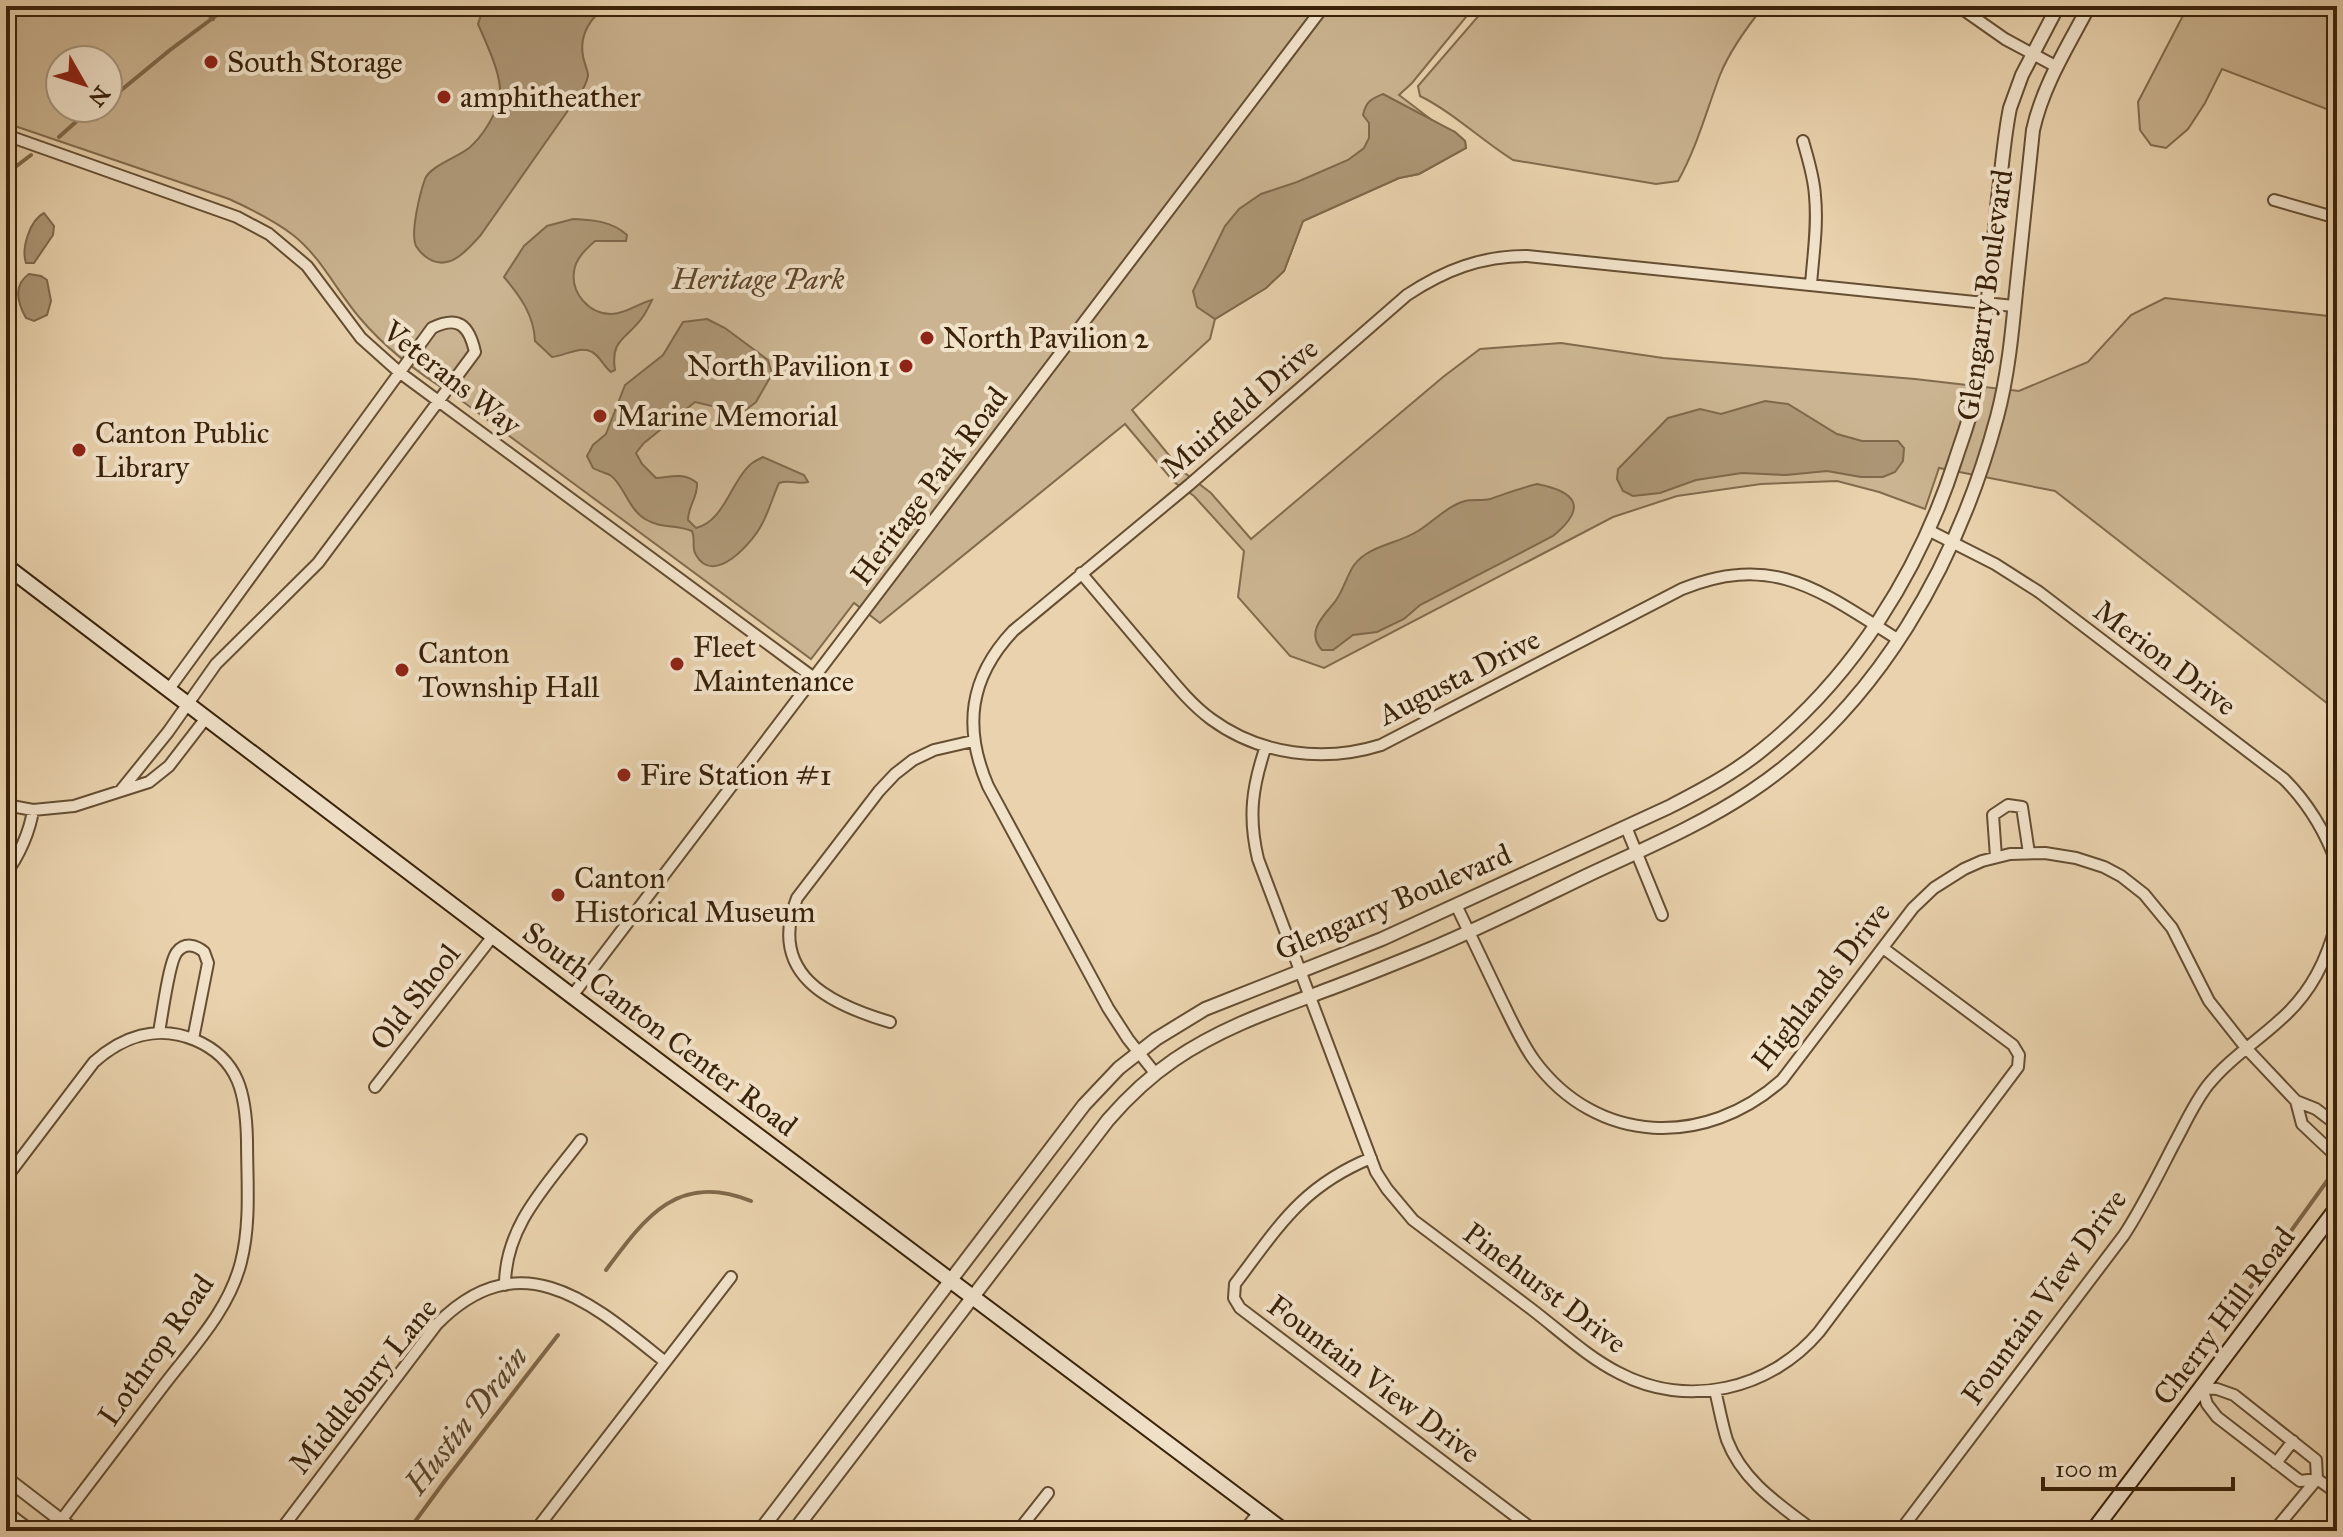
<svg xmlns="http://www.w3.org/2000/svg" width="2343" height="1537" font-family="'IM FELL Great Primer',serif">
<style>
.green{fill:#cbb491;stroke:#826b4d;stroke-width:2;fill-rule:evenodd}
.water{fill:#ad9675;stroke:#7f684a;stroke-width:2}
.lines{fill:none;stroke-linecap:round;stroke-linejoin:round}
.stream{stroke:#7f684a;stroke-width:4}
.minor-casing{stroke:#654e32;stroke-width:14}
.tertiary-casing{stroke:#654e32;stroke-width:16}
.secondary-casing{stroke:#392209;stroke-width:18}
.minor{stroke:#f1e2ca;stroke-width:10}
.tertiary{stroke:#f1e2ca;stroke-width:12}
.secondary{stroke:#f1e2ca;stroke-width:14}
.poi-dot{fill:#8f2418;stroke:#f1e2ca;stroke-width:3}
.labels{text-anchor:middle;stroke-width:8;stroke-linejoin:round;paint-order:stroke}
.poi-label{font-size:30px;fill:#392209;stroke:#f1e2ca;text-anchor:start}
.park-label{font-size:30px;font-style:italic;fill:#5e462b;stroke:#f1e2ca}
.street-label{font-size:30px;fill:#392209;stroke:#f1e2ca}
.water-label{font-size:32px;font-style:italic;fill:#5c4529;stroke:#f1e2ca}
</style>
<rect width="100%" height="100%" fill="#e9d2ad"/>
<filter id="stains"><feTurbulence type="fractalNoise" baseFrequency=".0025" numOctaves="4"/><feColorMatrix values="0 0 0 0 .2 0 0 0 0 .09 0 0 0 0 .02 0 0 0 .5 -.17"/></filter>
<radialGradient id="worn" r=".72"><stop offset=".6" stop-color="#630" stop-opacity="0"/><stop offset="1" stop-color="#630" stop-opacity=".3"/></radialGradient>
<!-- green -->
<path class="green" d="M6,6H1475L1412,83L1399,95L1437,124L1455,132L1465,141L1466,148L1419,174L1399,178L1303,221L1284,271L1266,288L1215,319L1210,339L1132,410L1181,470L1211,493L1251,539L1443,377L1480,349L1561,343L1663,358L1915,379L2019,391L2088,362L2131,315L2165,298L2337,317V711L2055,491L1939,468L1925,509L1879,492L1837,481L1761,484L1677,496L1613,517L1324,668L1290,656L1238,597L1244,551L1194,496L1174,482L1125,424L880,623L854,603L811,659L454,395C419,374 385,348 359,317C336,290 321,257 293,235C274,220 251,209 229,199L6,123ZM60,60H108V108H60Z
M1487,6H1764C1747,27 1730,50 1720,75C1706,112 1697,147 1678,181L1656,184L1513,160C1481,140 1454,113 1420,96L1418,86Z
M2188,6H2337V113L2222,69L2205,103L2188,129L2166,148L2151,145L2140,130L2138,102Z"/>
<!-- water -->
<path class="water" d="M484,6H609C591,15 579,35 583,56C584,63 588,70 588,76C587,81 585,85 583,89L480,236C466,251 450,271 429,259C424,256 419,251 416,246C410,233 420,193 425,179C430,166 458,157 469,148C483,136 494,117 499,101C505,80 486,43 478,24Z
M1383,94L1455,132L1465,141L1466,148L1419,174L1399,178L1303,221L1284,271L1266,288L1215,319L1197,307L1193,291L1225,226L1239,209L1261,194L1297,182L1348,160L1364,148L1369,138V123L1363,115C1366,101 1371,99 1383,94Z
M44,213L54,226L53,235L34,263H26C21,248 30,220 44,213Z
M573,219C593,220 612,221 627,235L626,241H595C586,249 575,259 574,272C571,293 589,314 611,314C627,314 638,303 652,300C649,306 646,313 642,318C627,339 610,339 615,370L611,372C604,367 600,356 592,352C580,345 565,356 552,357L535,341C534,315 520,296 504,277L524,246L547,226Z
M29,274L41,276L47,280L51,301L47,315L34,321L26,318C17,302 13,285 29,274Z
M707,319L725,328L768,360L772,374L756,402L742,413L695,402L644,443L636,453L642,464L656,478C672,477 684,472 697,483C698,497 688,506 688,520L696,528C724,522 732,479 751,464C755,461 759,459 763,457L804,475L808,482C799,485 790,479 779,483C773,496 769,511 762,524C753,542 714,587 696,555C691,547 696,540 692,531C676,524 661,529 645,519C628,509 623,483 610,475C606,473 598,471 593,468L587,456L593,445L606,434L625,385L663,355L683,322Z
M1765,401L1788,404L1837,434L1862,441H1898L1904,448L1903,461L1895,472L1883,477H1861L1827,471L1786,475L1742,473L1696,480L1660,493L1633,496L1623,491L1617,479L1618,469L1668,418L1700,409L1721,414Z
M1537,484C1578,492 1587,508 1553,536L1420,605L1404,619L1377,632L1353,635L1333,650H1322C1306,633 1322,617 1334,603C1343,592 1346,577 1354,565C1369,545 1398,544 1418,531C1433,522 1447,506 1465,501C1473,499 1482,501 1490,499C1505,494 1521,488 1537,484Z"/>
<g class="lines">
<!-- stream -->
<path class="stream" d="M200,6L213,19
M108,101L170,50L229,6
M59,137L78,120L98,108
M6,174L31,155
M606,1270C646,1216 678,1172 751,1201
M2239,1303L2327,1181
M408,1531L444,1482L558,1335"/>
<defs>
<path id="minor" d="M1958,6L2005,39L2057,67
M6,135L237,217L269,234L307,266L361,338L399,372L814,678
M1803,141C1808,159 1814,177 1815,196C1818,226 1813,256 1811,285
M2274,200L2337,218
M1928,530L1995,564L2039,592L2284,779C2309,804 2325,831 2337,864
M1081,573C1105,601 1128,629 1152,657C1171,679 1188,702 1211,719C1260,755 1324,763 1381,745L1682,589C1775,551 1823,593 1899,640
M1266,746C1252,787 1248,817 1258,859L1376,1172L1387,1189L1413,1220C1452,1249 1491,1279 1530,1308C1559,1330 1587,1357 1619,1373C1687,1409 1770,1390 1819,1332L2018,1067L2019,1055L2013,1045L1883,948
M122,789L168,732L216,664L318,563L475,352C469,325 458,315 432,328L169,689
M6,805L33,810L74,806L149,782L169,766L206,718
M1626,827L1662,915
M1996,857L1993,815L2008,805L2022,807L2029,853
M6,873C19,856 30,831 33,810
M1457,907C1472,938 1487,969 1502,1001C1512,1021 1521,1042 1534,1060C1597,1146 1706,1148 1782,1080L1913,908L1934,888L1964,869L1982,861L2010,854L2045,853L2076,858L2104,867L2121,876L2144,894L2172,928L2209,1001L2246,1048L2296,1101L2316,1109L2337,1125
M572,996L1324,6
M890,1022C829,1004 767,974 797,898L879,791L895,774L913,760L934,750L973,741
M159,1032C162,1017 169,961 177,952C185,942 196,945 204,952L208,963L193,1039
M1155,1073L1128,1039L1108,1008L988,786C963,728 969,678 1013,631L1189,485L1407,295C1445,270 1481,256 1527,256L2014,306
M375,1087L493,936
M2296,1101L2302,1124L2337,1157
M1371,1158C1301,1187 1279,1226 1235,1284L1234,1298L1240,1308L1535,1531
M6,1178L94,1062C122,1037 157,1024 195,1040C240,1059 246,1096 247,1140C247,1181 251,1223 241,1262C229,1310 193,1347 164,1385C127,1434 90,1482 53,1531
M505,1285C505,1226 547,1185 581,1140
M1715,1390C1719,1407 1722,1424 1727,1440C1743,1482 1780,1505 1814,1531
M2276,1463L2293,1441
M2317,1479L2316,1460L2234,1395L2217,1389L2202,1388L2207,1404L2217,1417L2300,1481L2317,1479L2337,1493
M280,1531L437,1324C521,1239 593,1304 664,1361
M535,1531L731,1277
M1018,1531L1048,1493
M1244,1531L1259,1512
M1900,1531L2124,1235C2143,1206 2158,1175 2174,1144C2185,1124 2194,1103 2208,1085C2228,1060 2256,1042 2280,1020C2311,993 2327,960 2337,921
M2274,1531L2317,1479"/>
<path id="tertiary" d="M6,1478L75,1531
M6,1513L30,1531
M760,1531L1084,1105L1119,1068L1156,1039L1205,1009L1382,939L1669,807C1702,790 1734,773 1762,750C1854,676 1919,572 1955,461C1961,442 1969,422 1973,403C1986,336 1991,266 1998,198C2002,168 2004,137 2010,108L2022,75L2058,6
M794,1531L1108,1120C1128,1097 1149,1077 1174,1060C1219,1029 1270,1011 1321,992C1354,980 1386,967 1418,954C1475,931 1530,903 1586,876C1641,850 1699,826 1750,792C1878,707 1958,562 1997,417C2008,376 2012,333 2016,292C2022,238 2027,184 2033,130C2043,85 2068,46 2089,6"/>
<path id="secondary" d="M6,566L572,996L1284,1531
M2093,1531L2337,1208"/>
</defs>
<!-- minor casing -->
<use href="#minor" class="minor-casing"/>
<!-- tertiary casing -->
<use href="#tertiary" class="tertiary-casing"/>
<!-- secondary casing -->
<use href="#secondary" class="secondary-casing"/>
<!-- minor -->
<use href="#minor" class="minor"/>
<!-- tertiary -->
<use href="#tertiary" class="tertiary"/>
<!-- secondary -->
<use href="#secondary" class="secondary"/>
</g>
<!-- markers -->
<g class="poi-dot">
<circle cx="211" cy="62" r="8"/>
<circle cx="444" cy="97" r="8"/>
<circle cx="927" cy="338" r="8"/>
<circle cx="906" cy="366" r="8"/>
<circle cx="600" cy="416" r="8"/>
<circle cx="79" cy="450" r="8"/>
<circle cx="677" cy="664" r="8"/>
<circle cx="402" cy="670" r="8"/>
<circle cx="624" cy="775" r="8"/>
<circle cx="558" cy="895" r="8"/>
</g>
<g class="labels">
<!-- poi labels -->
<g class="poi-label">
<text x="227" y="72">South Storage</text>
<text x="460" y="107">amphitheather</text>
<text x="943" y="348">North Pavilion 2</text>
<text x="890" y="376" text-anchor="end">North Pavilion 1</text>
<text x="616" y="426">Marine Memorial</text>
<text x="95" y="443">Canton Public<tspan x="95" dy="34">Library</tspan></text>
<text x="693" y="657">Fleet<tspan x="693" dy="34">Maintenance</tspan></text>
<text x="418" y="663">Canton<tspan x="418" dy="34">Township Hall</tspan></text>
<text x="640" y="785">Fire Station #1</text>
<text x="574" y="888">Canton<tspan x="574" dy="34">Historical Museum</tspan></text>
</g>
<!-- park labels -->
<g class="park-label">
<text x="758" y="289">Heritage Park</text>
</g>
<!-- street labels -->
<g class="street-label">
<text transform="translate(1985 295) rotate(-82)" y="10">Glengarry Boulevard</text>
<text transform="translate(452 378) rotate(38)" y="10">Veterans Way</text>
<text transform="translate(1240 408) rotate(-41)" y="10">Muirfield Drive</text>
<text transform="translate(929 486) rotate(-53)" y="10">Heritage Park Road</text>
<text transform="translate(2165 658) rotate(37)" y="10">Merion Drive</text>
<text transform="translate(1459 677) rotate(-27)" y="10">Augusta Drive</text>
<text transform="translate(1393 902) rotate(-23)" y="10">Glengarry Boulevard</text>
<text transform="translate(1821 986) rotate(-52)" y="10">Highlands Drive</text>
<text transform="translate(415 997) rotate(-52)" y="10">Old Shool</text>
<text transform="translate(660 1029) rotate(37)" y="10">South Canton Center Road</text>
<text transform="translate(1545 1288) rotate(37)" y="10">Pinehurst Drive</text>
<text transform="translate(2044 1297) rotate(-54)" y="10">Fountain View Drive</text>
<text transform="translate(2224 1316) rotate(-53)" y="10">Cherry Hill Road</text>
<text transform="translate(156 1350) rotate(-55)" y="10">Lothrop Road</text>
<text transform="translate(1374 1379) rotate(37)" y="10">Fountain View Drive</text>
<text transform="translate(363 1386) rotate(-51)" y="10">Middlebury Lane</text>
</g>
<!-- water labels -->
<g class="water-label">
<text transform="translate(466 1420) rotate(-52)" y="11">Hustin Drain</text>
</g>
</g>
<!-- margin -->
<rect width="2343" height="1537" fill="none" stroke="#e9d2ad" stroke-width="32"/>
<rect x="8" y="8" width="2327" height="1521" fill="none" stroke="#392209" stroke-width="4"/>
<rect x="16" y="16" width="2311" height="1505" fill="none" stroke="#392209" stroke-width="2"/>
<!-- north arrow -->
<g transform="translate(84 84) rotate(129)"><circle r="38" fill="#f1e2ca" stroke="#a7957d" stroke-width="2"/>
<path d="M0-6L14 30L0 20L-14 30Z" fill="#8f2418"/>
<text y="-12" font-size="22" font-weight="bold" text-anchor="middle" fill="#392209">N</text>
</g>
<!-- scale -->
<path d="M2043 1477v12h190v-12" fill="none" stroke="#392209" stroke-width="4"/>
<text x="2055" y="1477" font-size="24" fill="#392209" stroke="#f1e2ca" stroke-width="6" paint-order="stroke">100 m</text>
<rect width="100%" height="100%" filter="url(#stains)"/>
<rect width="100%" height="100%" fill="url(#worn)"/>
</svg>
